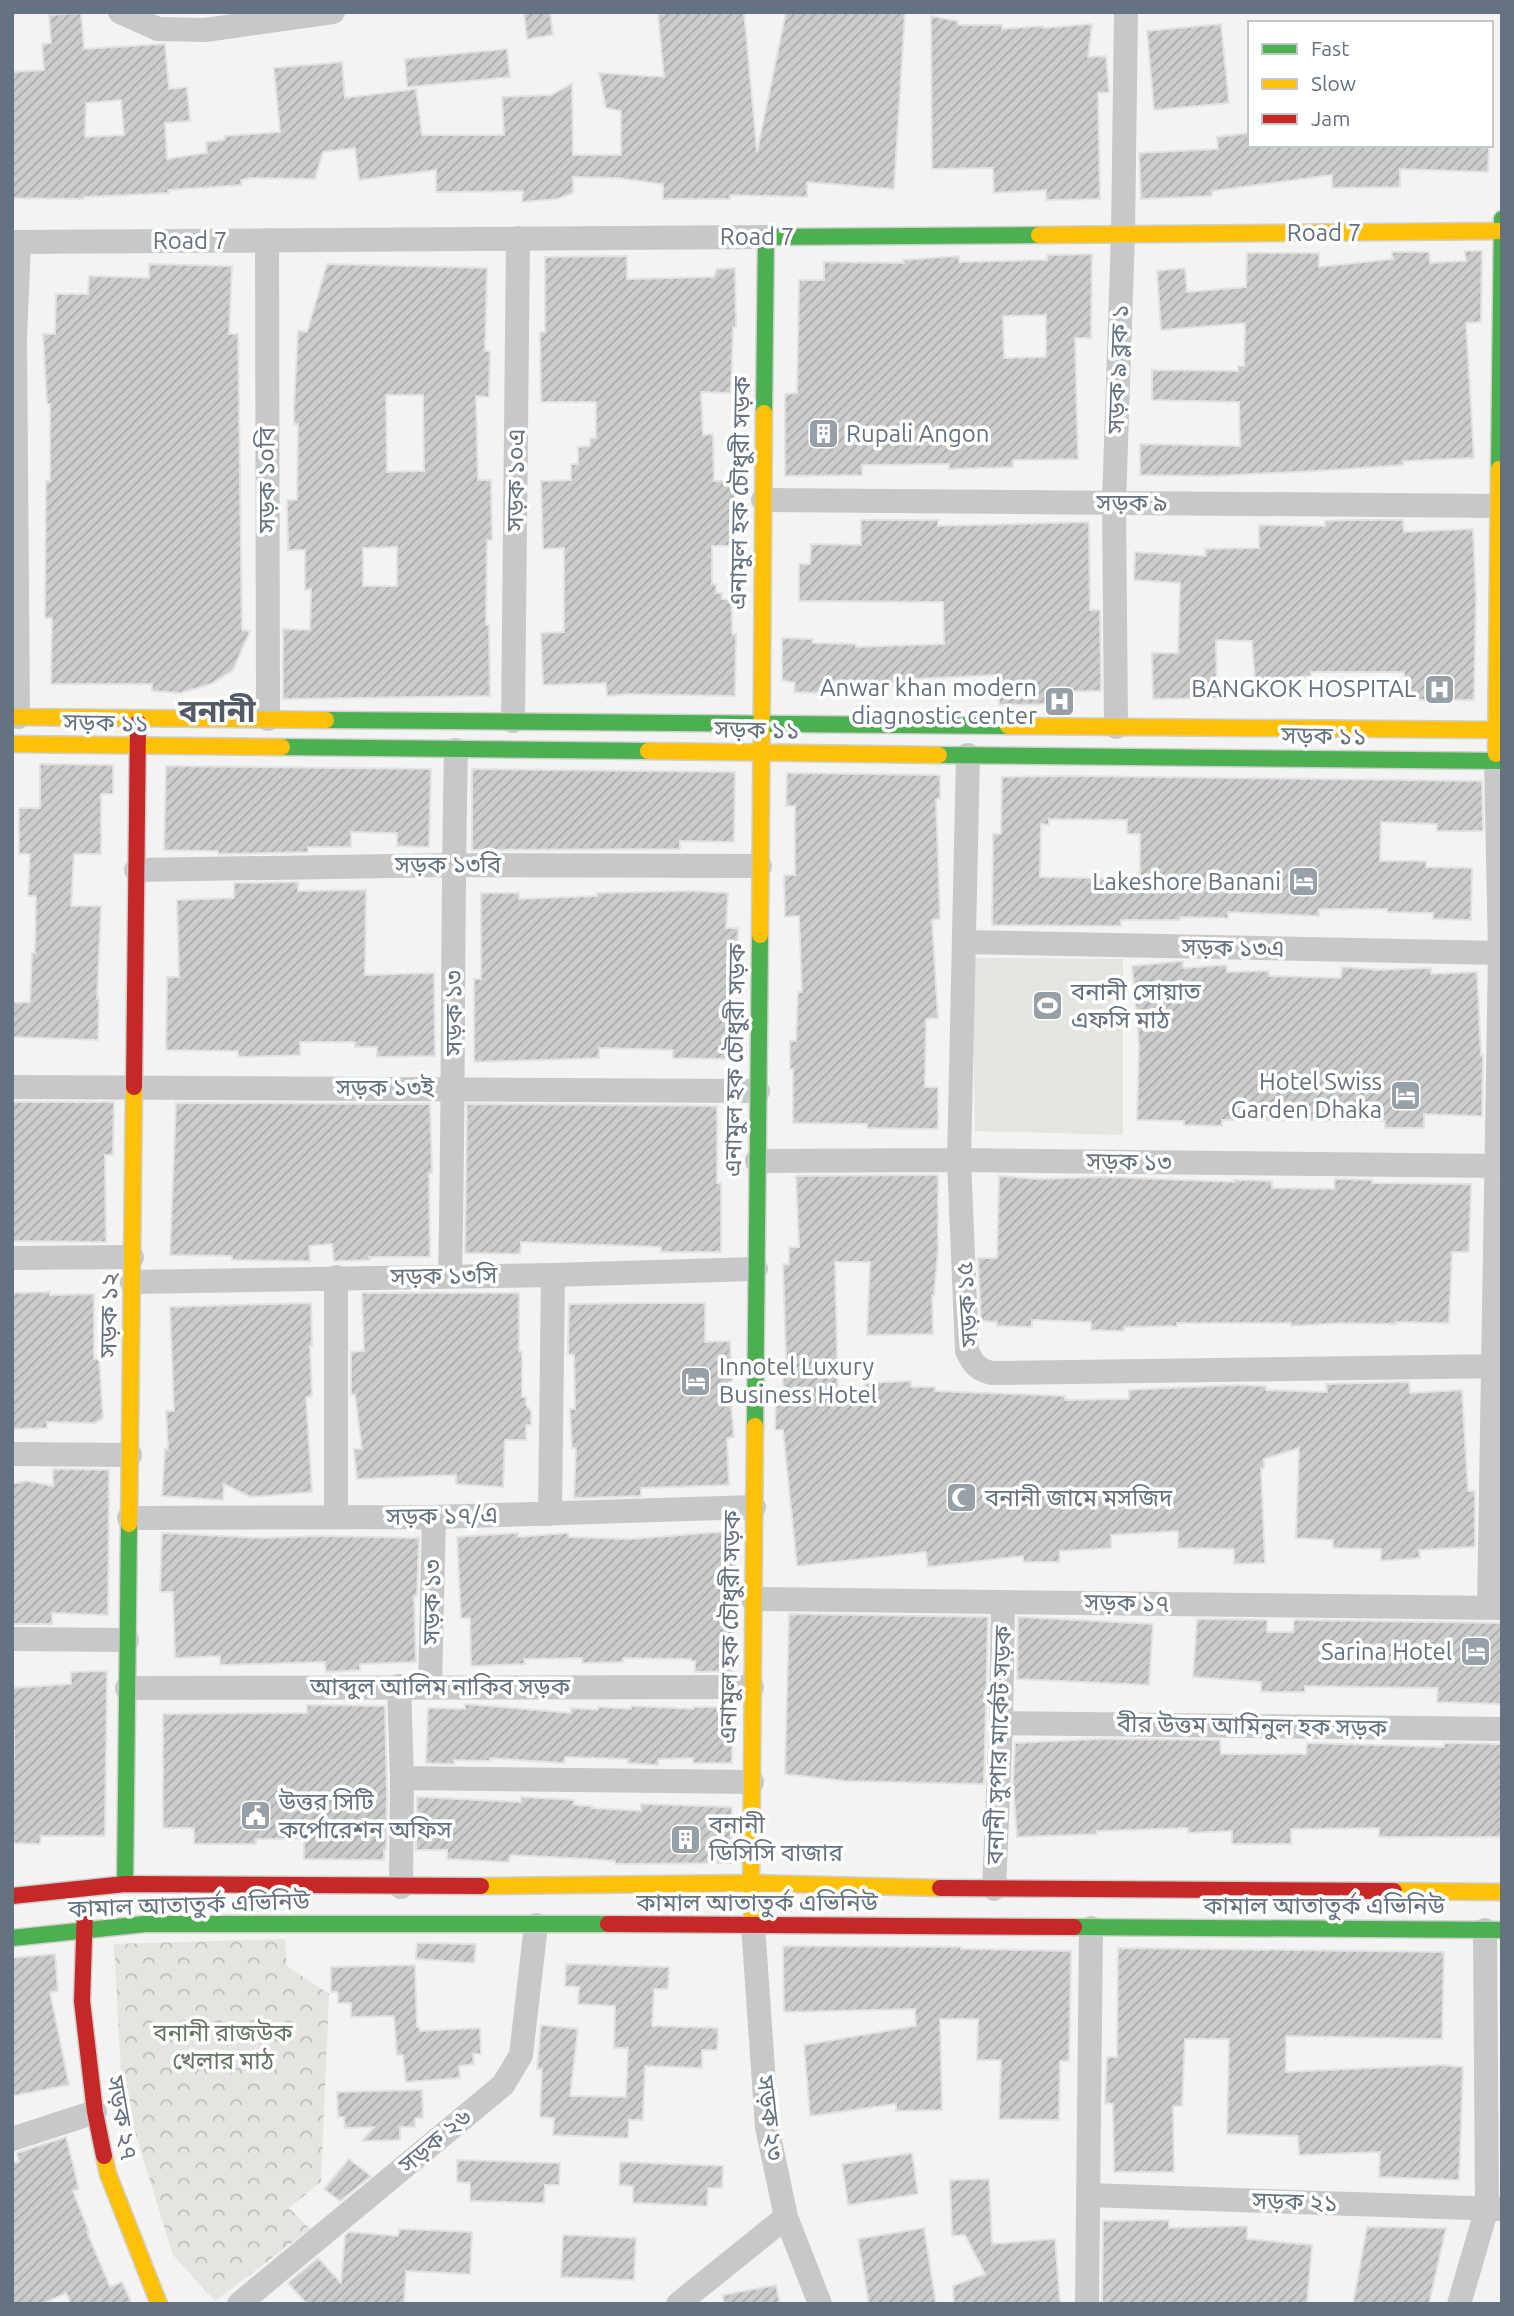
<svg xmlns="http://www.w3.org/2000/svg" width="1514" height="2316" font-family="Ubuntu,'Noto Sans Bengali',sans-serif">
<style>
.park{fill:url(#park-crowns)}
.garden{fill:#e2e5e0}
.building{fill:url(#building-hatch);stroke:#e2e2e1;stroke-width:2;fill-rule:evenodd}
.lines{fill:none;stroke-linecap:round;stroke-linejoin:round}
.fast-casing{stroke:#cfcfcf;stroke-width:19}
.slow-casing{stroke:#cfcfcf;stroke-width:19}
.jam-casing{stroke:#cfcfcf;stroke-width:19}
.street{stroke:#c7c8c9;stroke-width:24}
.fast{stroke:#4caf50;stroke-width:16}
.slow{stroke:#ffc107;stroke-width:16}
.jam{stroke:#c62828;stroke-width:16}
.labels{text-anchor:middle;stroke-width:7;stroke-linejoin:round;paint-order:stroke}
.street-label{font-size:24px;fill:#65727f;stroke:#fff}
.poi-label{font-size:24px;fill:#65727f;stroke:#fff;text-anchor:start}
.park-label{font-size:24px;fill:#667664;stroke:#fff}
.district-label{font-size:32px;font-weight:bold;fill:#535b64;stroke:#fff}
</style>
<defs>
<pattern id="park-crowns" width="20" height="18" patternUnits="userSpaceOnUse" patternTransform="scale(1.75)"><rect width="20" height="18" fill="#e2e5e0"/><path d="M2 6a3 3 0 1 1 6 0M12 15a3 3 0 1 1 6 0" fill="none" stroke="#bbbebb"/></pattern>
<pattern id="building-hatch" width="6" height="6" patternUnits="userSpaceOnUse" patternTransform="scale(1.75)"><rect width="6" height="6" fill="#cbcccc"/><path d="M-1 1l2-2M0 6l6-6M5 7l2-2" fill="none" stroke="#a8aaab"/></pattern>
</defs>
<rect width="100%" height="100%" fill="#f3f3f1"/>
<!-- park -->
<path class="park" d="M285,1939L287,1966L329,1994L321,2182L289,2208L310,2229L215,2301L173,2255L122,2090L114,1944Z"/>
<!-- garden -->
<path class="garden" d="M972,958L1123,959V1135L975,1131Z"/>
<!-- building -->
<path class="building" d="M524,12H550L553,35L527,39Z
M677,12H744L757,152L786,12H905L894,189L807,182V197L730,195V199H663V184L619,178L573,177V193L557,199L522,202L523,191L436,192V170L359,180L355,148L323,152L315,179L250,178L241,180L242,185L168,190L169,193L84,197V199L12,198V72L44,70L42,44L51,43L49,15L81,13L84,49L165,44L169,89L187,87L190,121L165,123L167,159L207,153L206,142L224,140L225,136L280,132L274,68L342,62L345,98L416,89L422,135H504L502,97L552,95L572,83L573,155H621V111L606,108L599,73L664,77L658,14ZM121,100L124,135L85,137L86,103Z
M931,16L958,21V25H1002V29L1043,26V28L1092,24L1088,57L1106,56L1109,92L1098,93L1100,199L1046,200V190L994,193L993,168L932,169Z
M1221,24L1229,103L1154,110L1147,31Z
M507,49L510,77L407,87L405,59Z
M1250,133V145H1489L1488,172L1400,169V187L1332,188V175L1212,191V196L1141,199L1139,153L1218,149L1217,137Z
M1465,251H1482L1481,322L1466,323L1474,458L1403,461L1404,465L1315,471L1212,476L1140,475V444L1240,446L1239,402L1152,400V370L1238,371V366H1244L1245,323L1161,330L1157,271L1185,268L1187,292L1246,287L1247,253H1319V267L1393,259L1392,252H1429L1430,263L1466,261Z
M1092,254L1091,338H1075L1078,459L1013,460V467L949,469V464L862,465V475L785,476V394L797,393L799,280H824V262L904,263L903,260L959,256V262L1047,260V255ZM1046,315V357L1004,358L1003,316Z
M627,256V279L714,277L717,269L735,268L736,327H733L731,393L701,392L703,435L713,434L714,481H735L736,546H712V584H716V593H722V599H732V634H736L735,696L627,694L607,696L606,683L543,685L541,633L564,632V548L543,549L541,481L571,480V464H578V447L590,446V438H596V402H541L540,332H545V257Z
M149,264L232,266L229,334H238L242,630L250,631L233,670L211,684L180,693L152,691V684H51L52,618H45L46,481H50V404H47L43,334H55L56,294H88L89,276L149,278Z
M327,264L487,268L485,351H490L489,397L476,396L478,480H491L492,540H487L486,625H489L490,696L283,699V629L310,630L311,589L305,590V550H288L287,500H297L298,424H294V407L298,331L307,332ZM386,395H423L424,471L387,472ZM397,547V586H363V548Z
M861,520H938V526L1089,522L1090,610H1100L1101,691L1046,692V704L999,705L998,675L911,679L912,686L854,687V694L794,692L795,683L782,680V638L813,639V643L856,644V647L944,644L943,602L799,601V564H810L811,544L861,545Z
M1353,520H1403L1404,532L1473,529L1476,598L1474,700H1403L1404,672H1311V676L1255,681L1252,641L1216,640L1217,698L1153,699L1152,653H1178L1180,583L1134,580L1135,552L1206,556L1205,549L1259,548V525L1325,526V521Z
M40,764L113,765V794H101V854H74L71,906H101L97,999H99L98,1040L12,1037V1003L30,1002L32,953H35L36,896H28L30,854H19V808H40Z
M166,766L431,769L429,847L397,846V833L351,832V847H308V852L218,854V851L164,850Z
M472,769L735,772L734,842L680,841V849L472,850Z
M787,773L940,775V799H936L940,919L932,920L938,1018L926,1019L925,1087H938V1129L867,1128V1124L793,1123V1069H790V1041H796L798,992H802L799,916L785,917L784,875H795V806H786Z
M1069,776L1482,781L1483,831H1437V824L1381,822L1380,861H1426V867L1472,868L1471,920L1433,919V913L1387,912V909H1319V916L1228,912V918L1180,917V920H1121V926L992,925L993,834H1001L1002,777ZM1049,819L1127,820V834H1140V879L1040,877L1041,824L1049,825Z
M298,882V891L366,890L365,975L434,973L435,1056L377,1057V1047H355V1042H300V1055L238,1057V1051L166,1050L167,977H179L177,900L234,898V883Z
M694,891L728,893L726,928H738L737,966H728L727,1059L673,1058V1050L599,1048V1058L474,1062V979H481V893H519V899L597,896V893Z
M1183,961V968L1226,965L1227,972L1269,971V976L1341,978L1342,967L1379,970L1431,968V974L1477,972L1481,1055H1483L1482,1116L1424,1114V1128H1385V1121L1222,1120V1126L1184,1125V1121L1137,1120L1139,1044L1132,966Z
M13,1102H114L113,1155H105L106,1242L12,1241Z
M176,1103L430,1104L432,1173H429L430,1257H369L370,1260L334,1261L332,1244L309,1246L310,1261L232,1260V1256L170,1255Z
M467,1104L717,1106V1183H721V1252H661V1247L521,1242L520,1254L465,1253Z
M938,1175V1251L934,1295H932L933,1334L867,1335L870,1262H835L838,1398H864L865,1383L911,1381V1387H935V1391L1065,1396V1400L1129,1399V1390L1236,1385L1266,1386V1390L1327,1392L1326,1384L1409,1382L1410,1393L1462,1390L1468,1491H1475V1547L1419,1550L1420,1558L1381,1561V1549L1333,1548V1540L1296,1538L1299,1448L1264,1459V1468H1261L1265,1563L1234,1564V1549L1178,1548V1531L1111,1535V1548L1060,1551L1059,1562H1023V1556L928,1567L926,1552L797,1566L783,1430H775L776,1394L783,1393L782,1360H786L783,1264H789V1247H799L796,1176Z
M999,1176L1036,1179L1106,1177L1234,1182V1180L1272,1181V1188L1334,1189L1335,1179L1372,1180V1183L1471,1184L1469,1252H1452L1449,1323L1396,1322V1324L1341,1323L1291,1326V1323H1177V1326L1124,1327V1331L1091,1330V1322L1032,1320V1327L997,1326V1322L981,1321L978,1258H997Z
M50,1292V1295L94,1294V1359H99L103,1418L95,1423L47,1422V1428L12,1429V1293Z
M362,1293H519V1351H522V1397H526V1405L531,1411V1425H526V1440H505L503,1487L456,1484V1475L357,1479L354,1449H362L355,1395H351V1352L364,1351Z
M311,1303L312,1346H310L312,1396L306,1397L312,1492L251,1497L224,1484L223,1500L162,1496L165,1449L168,1450L166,1411H174L170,1307Z
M645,1303H705V1342L730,1341L732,1381L729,1382L734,1437L727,1438L729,1485L641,1488V1496L574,1498L576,1448H572L570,1409H575L574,1355L568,1354L569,1304Z
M53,1469L109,1470L108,1615L52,1613V1624H12V1484L27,1481L53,1486Z
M734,1531L733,1671L695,1672V1661H691V1659L623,1658V1662L582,1663V1658L524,1659L525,1664L471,1666L470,1618H461L457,1537L518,1533V1537L568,1533L569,1537L630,1539Z
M162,1533L263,1538L321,1536L419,1538L417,1596H414L416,1662L360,1664V1670L326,1672L325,1662L220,1665V1656L175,1658L173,1592H160Z
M789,1614L988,1617L984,1784L846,1781L785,1774Z
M1018,1617L1153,1624L1149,1685L1017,1679Z
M1197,1619L1267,1620V1632H1293L1294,1620L1502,1623V1704L1437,1702L1438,1688L1305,1686V1692H1261V1682L1193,1677Z
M107,1671L105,1836H41L40,1844L12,1843L14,1731L12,1732V1688L71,1684V1672Z
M465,1704L571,1713V1708L598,1710V1707L631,1709V1706L694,1709V1707H732V1763H693V1758L658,1759V1765L628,1763V1759L565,1757L564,1763L490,1758V1761L454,1760V1764L426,1763L428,1708L465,1709Z
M307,1705L385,1706L387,1797L386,1850H384V1860L304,1859V1839H256V1844H194V1828H163V1714L307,1713Z
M1101,1739L1220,1740L1221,1754H1306L1307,1743L1444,1747V1743L1502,1744V1837H1379V1828L1291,1829V1844H1232V1831L1188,1833V1828L1097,1831V1834L1017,1837L1013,1784L1015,1743Z
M417,1797L521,1802V1797L574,1800V1805L592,1806V1808L641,1811V1804L732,1807L731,1863L620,1864H615V1861L592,1859L510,1855L509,1862L447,1859V1850H416Z
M417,1943L476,1944L474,1963L416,1959Z
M783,1946L961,1947V1949L1071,1951L1069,2061H1060L1059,2120L999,2119L1001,2060H977L978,2019H940L942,2110L896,2111V2104L810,2116L804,2045L916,2026L915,2009L784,2012Z
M1118,1948L1444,1952L1442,2039L1286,2036V2072L1442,2065L1463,2067L1459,2180L1379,2177L1380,2152L1299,2155L1298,2136L1227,2134L1229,2039H1185L1182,2106H1173L1174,2172H1114L1113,2104L1105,2103L1107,2057H1117Z
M55,1954L58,1991L50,1992L69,2085L12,2096V1958Z
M566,1964L669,1967L668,1989H654L652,2026L718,2028L717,2050H702V2068L645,2066L643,2120H629L628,2138L553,2135L554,2118L540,2117L542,2069H537L541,2025L578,2029L570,2096L626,2097L628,2048H614L615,2006L578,2004L579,1987L565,1986Z
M415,1965L417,2027L419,2026L420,2031L480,2028L481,2054H473L474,2064L459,2066L460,2078L406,2082L403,2055H397L394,2016L351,2017V2003H338V1992H331V1967Z
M422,2090L423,2118H415V2127H400V2140L362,2141L374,2127L345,2128L344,2117H338L337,2092Z
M66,2137L79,2189L73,2191L89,2232H87L110,2287L122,2282L132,2304H71L66,2293L42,2304H12V2162H19L17,2153Z
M912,2153L918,2194L848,2205L842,2164Z
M349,2159L371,2176L340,2201L324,2189Z
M457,2160L560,2163L559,2185H545L544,2203L470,2201V2183L457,2182Z
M620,2162L723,2166L722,2188H708L707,2206L633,2203V2186L619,2185Z
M989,2179L992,2244L1055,2239L1060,2304H954L953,2286L985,2274L965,2235L952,2236L950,2180Z
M1169,2220V2228L1247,2226V2239L1312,2245L1307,2304H1102L1103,2221Z
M1367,2227L1446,2228L1429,2304H1353Z
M924,2228L936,2304H869L858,2239Z
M399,2229L472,2232L470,2274L406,2271L404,2304H307L288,2283L318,2258L341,2283L345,2236L349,2232L398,2236Z
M563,2235L636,2238L634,2280L561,2277Z
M776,2285L780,2304H724L723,2295Z"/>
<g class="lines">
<defs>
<path id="fast" d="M764,413L766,237L1039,235
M1499,469L1502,219
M326,720L1008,726
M282,747L648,751
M939,755L1502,761
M755,1426L760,935
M125,1884L129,1524
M1074,1927L1502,1930
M12,1938L145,1924H608"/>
<path id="slow" d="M1039,235L1502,231
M12,717L326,720
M1008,726L1502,730
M12,744L282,747
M648,751L939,755
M1496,754L1499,469
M760,935L764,413
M129,1524L134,1087
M481,1886L751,1883L940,1888
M1394,1891L1502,1892
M753,1925L751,1883L755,1426
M104,2156L108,2174L159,2304"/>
<path id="jam" d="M134,1087L138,722
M940,1888L1394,1891
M12,1896L125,1884L481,1886
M85,1910L82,2001L95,2112L104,2156
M608,1924L1074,1927"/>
</defs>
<!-- fast casing -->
<use href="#fast" class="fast-casing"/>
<!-- slow casing -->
<use href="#slow" class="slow-casing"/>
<!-- jam casing -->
<use href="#jam" class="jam-casing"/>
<!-- street -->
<path class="street" d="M120,12L158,29L205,30L333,12
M267,240L268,719
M12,242L766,237
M763,500L1502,506
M18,717L15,338L19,242
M513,721L518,238
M1116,727L1114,503L1123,234L1126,12
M968,755L959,1160L967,1351C973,1364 978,1370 992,1373L1502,1366
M136,870L453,865L760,866
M964,942L1502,953
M12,1087L758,1091
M757,1161L959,1160L1502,1166
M12,1258L132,1257
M450,1276C454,1101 452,925 456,750
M132,1282L553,1275L756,1269
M12,1454L130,1455
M550,1514L553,1275
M336,1517V1277
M129,1518L434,1517L754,1507
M753,1599L1502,1608
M1489,1608L1500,953L1496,761
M12,1639L127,1640
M399,1686L402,1778L401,1887
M430,1686L434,1517
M127,1688L752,1687
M1001,1723L1502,1729
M402,1778L752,1782
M994,1889L1001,1723L1003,1602
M753,1925L767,2127L786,2217L820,2304
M12,2139L95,2112
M1089,2195L1502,2209
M239,2304L503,2085L521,2055L536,1925
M678,2304L786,2217
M1087,2304L1091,1928
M1459,2304L1487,2208L1485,1930"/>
<!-- fast -->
<use href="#fast" class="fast"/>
<!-- slow -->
<use href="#slow" class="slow"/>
<!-- jam -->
<use href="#jam" class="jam"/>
</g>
<!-- icons -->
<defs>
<symbol id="building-square" viewBox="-11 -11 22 22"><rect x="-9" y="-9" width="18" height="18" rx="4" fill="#979fa7" stroke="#fff"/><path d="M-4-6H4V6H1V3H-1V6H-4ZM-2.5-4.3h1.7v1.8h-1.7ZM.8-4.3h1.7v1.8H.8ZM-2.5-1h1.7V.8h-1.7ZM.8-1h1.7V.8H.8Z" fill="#fff"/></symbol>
<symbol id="hospital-square" viewBox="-11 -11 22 22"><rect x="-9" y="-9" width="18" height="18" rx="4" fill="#979fa7" stroke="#fff"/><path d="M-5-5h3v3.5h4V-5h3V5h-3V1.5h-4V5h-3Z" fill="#fff"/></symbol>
<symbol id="hotel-square" viewBox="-11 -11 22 22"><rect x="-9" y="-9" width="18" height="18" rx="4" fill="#979fa7" stroke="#fff"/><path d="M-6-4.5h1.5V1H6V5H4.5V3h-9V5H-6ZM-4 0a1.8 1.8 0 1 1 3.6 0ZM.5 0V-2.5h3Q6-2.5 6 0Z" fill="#fff"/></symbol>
<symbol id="stadium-square" viewBox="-11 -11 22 22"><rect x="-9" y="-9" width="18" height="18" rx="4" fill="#979fa7" stroke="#fff"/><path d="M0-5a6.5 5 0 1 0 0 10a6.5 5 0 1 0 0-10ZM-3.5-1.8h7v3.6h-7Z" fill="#fff"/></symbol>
<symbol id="mosque-square" viewBox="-11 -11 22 22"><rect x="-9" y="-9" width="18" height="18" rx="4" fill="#979fa7" stroke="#fff"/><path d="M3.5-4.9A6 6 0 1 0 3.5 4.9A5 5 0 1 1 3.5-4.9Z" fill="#fff"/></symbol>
<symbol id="civic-square" viewBox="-11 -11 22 22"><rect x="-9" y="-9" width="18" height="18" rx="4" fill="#979fa7" stroke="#fff"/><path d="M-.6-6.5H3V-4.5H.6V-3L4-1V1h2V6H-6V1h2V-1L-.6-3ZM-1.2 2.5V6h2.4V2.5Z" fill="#fff"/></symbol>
</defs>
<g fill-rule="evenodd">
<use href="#building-square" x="806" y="416" width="35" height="35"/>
<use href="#hospital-square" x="1422" y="672" width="35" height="35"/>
<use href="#hospital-square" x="1042" y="684" width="35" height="35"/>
<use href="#hotel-square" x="1286" y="864" width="35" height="35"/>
<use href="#stadium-square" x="1030" y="988" width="35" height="35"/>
<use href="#hotel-square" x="1388" y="1078" width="35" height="35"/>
<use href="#hotel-square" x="678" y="1364" width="35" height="35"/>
<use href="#mosque-square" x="944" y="1480" width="35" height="35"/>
<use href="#hotel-square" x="1458" y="1634" width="35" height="35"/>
<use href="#civic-square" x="238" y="1798" width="35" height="35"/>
<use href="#building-square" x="668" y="1822" width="35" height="35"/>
</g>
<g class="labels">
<!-- street labels -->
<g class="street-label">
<text x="1324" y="241">Road 7</text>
<text x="757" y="245">Road 7</text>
<text x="190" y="249">Road 7</text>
<text transform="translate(1118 369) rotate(-88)" y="8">সড়ক ৯ ব্লক ১</text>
<text transform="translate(267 480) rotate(-90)" y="8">সড়ক ১০বি</text>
<text transform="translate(516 480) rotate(-89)" y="8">সড়ক ১০এ</text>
<text transform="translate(740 493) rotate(-89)" y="8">এনামুল হক চৌধুরী সড়ক</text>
<text x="1132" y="511">সড়ক ৯</text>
<text transform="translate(106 723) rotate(1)" y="8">সড়ক ১১</text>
<text transform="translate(757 730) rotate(1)" y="8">সড়ক ১১</text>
<text transform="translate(1324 736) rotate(1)" y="8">সড়ক ১১</text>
<text x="448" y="873">সড়ক ১৩বি</text>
<text transform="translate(1233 948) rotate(1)" y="8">সড়ক ১৩এ</text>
<text transform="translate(454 1013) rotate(-90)" y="8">সড়ক ১৩</text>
<text transform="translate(735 1060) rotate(-89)" y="8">এনামুল হক চৌধুরী সড়ক</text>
<text x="385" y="1096">সড়ক ১৩ই</text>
<text transform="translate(1129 1162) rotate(1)" y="8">সড়ক ১৩</text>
<text transform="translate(444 1276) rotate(-1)" y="8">সড়ক ১৩সি</text>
<text transform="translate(967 1304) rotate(-94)" y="8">সড়ক ১৫</text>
<text transform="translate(109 1315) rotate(-89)" y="8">সড়ক ১২</text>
<text transform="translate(442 1516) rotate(-1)" y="8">সড়ক ১৭/এ</text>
<text transform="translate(432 1602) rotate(-89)" y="8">সড়ক ১৩</text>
<text transform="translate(1127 1603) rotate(1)" y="8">সড়ক ১৭</text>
<text transform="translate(730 1627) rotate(-89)" y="8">এনামুল হক চৌধুরী সড়ক</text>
<text x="440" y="1695">আব্দুল আলিম নাকিব সড়ক</text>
<text transform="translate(1252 1726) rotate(1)" y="8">বীর উত্তম আমিনুল হক সড়ক</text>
<text transform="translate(999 1745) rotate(-88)" y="8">বনানী সুপার মার্কেট সড়ক</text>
<text x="757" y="1911">কামাল আতাতুর্ক এভিনিউ</text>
<text transform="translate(189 1905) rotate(-2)" y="8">কামাল আতাতুর্ক এভিনিউ</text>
<text x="1324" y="1914">কামাল আতাতুর্ক এভিনিউ</text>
<text transform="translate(122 2118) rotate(80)" y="8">সড়ক ২৭</text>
<text transform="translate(770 2118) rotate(83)" y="8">সড়ক ২৩</text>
<text transform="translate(435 2141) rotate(-40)" y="8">সড়ক ২৬</text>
<text transform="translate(1295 2202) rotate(2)" y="8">সড়ক ২১</text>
</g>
<!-- poi labels -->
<g class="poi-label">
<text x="846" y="442">Rupali Angon</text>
<text x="1037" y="696" text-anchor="end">Anwar khan modern<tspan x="1037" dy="28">diagnostic center</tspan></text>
<text x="1416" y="697" text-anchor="end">BANGKOK HOSPITAL</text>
<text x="1281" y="890" text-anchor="end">Lakeshore Banani</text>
<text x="1071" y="1000">বনানী সোয়াত<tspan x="1071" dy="28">এফসি মাঠ</tspan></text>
<text x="1382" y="1090" text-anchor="end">Hotel Swiss<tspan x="1382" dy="28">Garden Dhaka</tspan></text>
<text x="719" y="1375">Innotel Luxury<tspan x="719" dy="28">Business Hotel</tspan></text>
<text x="985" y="1506">বনানী জামে মসজিদ</text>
<text x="1452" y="1660" text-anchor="end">Sarina Hotel</text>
<text x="279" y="1810">উত্তর সিটি<tspan x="279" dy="28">কর্পোরেশন অফিস</tspan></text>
<text x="709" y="1833">বনানী<tspan x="709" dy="28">ডিসিসি বাজার</tspan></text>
</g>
<!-- park labels -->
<g class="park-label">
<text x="223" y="2041">বনানী রাজউক<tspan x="223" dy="28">খেলার মাঠ</tspan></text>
</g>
<!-- district labels -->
<g class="district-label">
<text x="217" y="722">বনানী</text>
</g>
</g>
<!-- border -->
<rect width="1514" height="2316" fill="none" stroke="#65727f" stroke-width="28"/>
<!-- legend -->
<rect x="1248" y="21" width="245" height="126" fill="#ffffff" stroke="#c1c7cc" stroke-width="2"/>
<rect x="1262" y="44" width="35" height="10" fill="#4caf50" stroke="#c1c7cc" stroke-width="2"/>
<text x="1311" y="56" font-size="21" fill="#65727f">Fast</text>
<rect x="1262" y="79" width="35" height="10" fill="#ffc107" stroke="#c1c7cc" stroke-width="2"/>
<text x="1311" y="91" font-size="21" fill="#65727f">Slow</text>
<rect x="1262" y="114" width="35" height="10" fill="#c62828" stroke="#c1c7cc" stroke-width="2"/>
<text x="1311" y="126" font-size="21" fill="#65727f">Jam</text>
</svg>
